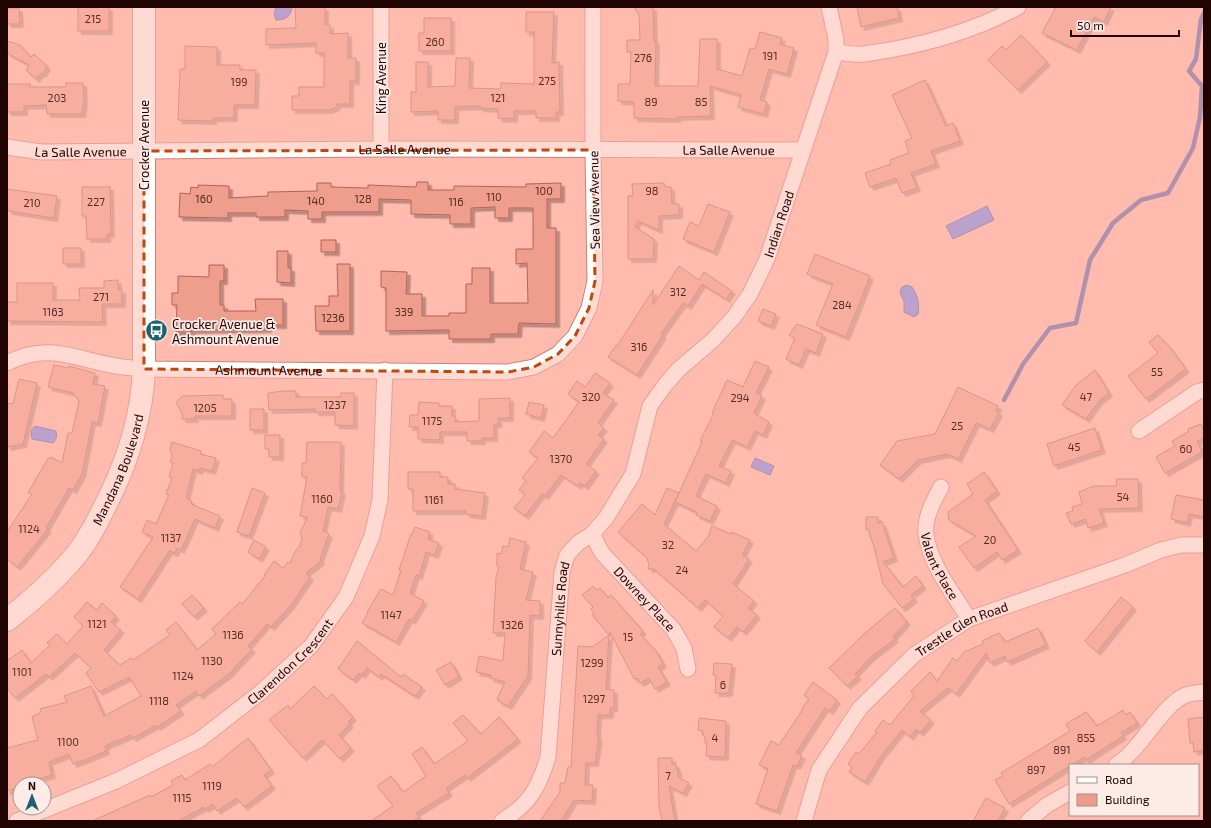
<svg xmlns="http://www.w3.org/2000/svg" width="1211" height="828" font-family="'Exo 2',sans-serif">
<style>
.water{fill:#6982ee;stroke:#535ca7}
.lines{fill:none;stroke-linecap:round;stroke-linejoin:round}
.stream{stroke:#535ca7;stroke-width:4.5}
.building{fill:#ef9d8d;stroke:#b26557;filter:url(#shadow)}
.street-casing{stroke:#cf8071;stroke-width:17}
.secondary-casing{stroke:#cf8071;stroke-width:24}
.street{stroke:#fff;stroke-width:15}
.secondary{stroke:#fff;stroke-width:22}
.marked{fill:none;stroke:#c0480a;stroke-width:3;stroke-dasharray:8 5;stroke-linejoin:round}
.labels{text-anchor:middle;stroke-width:3.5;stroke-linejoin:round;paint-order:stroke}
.number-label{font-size:11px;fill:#532a25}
.street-label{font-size:13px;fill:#1f0402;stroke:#fdebe7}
.poi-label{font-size:13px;fill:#1f0402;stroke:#fdebe7;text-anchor:start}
</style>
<defs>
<filter id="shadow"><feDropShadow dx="3.5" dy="3.5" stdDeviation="0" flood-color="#0004"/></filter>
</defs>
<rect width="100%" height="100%" fill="#ffbbae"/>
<!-- water -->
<path class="water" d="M276,7H292C291,17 285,20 276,20L274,14Z
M987,206L994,220L953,239L946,226Z
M906,285L912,287C917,295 920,303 918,314L914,317L904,312V301L900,293L901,288Z
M35,426L56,431C57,436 57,439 53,443L32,439L31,431Z
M755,458L774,466L770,475L751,467Z"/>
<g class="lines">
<!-- stream -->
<path class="stream" d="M1004,400L1023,364L1050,328L1076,323L1090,260L1113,223L1141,200L1168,193L1193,148L1200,117L1202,86L1189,71L1196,59L1201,19L1204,13"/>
</g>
<!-- building -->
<path class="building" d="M78,7H109V31H78Z
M295,7H325V25H330V34L348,33V58H356V81H350V104H337L336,107L329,110H292V96H299V87H324V53H316V43L266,45V29L296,28Z
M634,7H653L654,41H656L655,86H698L700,39H717V69L742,76L750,48L755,49L760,32L782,38L780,44L794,48L787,74L769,69L760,100L767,102L764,114L738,107L741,95L710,86L711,116L677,117V119L634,118V102L618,101V84H630L631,52H627V40H640L639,15Z
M857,7H897L899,18L861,27Z
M1056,7H1111L1104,22L1094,17L1077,50L1042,33Z
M7,8H19L20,24H7Z
M526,12H554L552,63L559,62L560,112H556V118H536V111H514V119L498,118V109L480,108V106L455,107V120H438V111L411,112V92H416V62H428V87L455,86L456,58H470L469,88L501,89V83L534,84V32H526Z
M424,18H451V51H419V33H424Z
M1021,35L1047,62L1018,90L988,60L1002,46L1006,50Z
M7,41L20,45L31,57L34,54L47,66L43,74L41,73L36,79L26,70L29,65L7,53Z
M185,46L217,47V65H240V70H256L255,105H234V118H213V121L178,120L180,69H185Z
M925,80L946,126L953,123L960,141L931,151L936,164L911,173L917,188L902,193L896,178L870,187L865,173L891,164L890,160L909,153L905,141L912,138L892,95Z
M66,83H83L84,100L82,114H47L46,105L24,106V112H7V84H31L29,87H66Z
M417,182H428V190H454V186L526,187V184L561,183V199H547V228H556V324L519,323L518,334H491V339H449V330L386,331V288L381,287V271L407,272L406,294H422V316H449V313H466V284H472V268H490V303H528L527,263L516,264V249H533V208H509V218H495V207L471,208V224H450V215L411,214V200L379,199V212H322V219H308V211L285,210V217H256V213H228V218L179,217L180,193L190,194L191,187L198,188V185L229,186V198L268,196V192L317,191V183H331V187L368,188V185L416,187Z
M664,183L665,187H671L672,204H679V215L659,216V230L638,221L635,227L654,239L653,259H628V196H633L632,184Z
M82,187H110L111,234H107V239H87L86,216H82Z
M7,189L57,196L54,218L9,211V210L7,209Z
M708,204L730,212L714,252L683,239L690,222L699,226Z
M321,240H336V252H321Z
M63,248H81V264H63Z
M277,251H288V268H291V283L277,282Z
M815,254L870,276L846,337L816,325L833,284L807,274Z
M337,264H350V331H316L315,306H329V296H338Z
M209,265H224V281H220V305H224V311H256L255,299H283V325H268V329L191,330V332H176L177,305H172V293H178V276L209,277Z
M679,266L699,280L704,272L732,291L726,299L702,284L688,306L683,303L661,334L663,335L637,375L608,357L616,345L617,346L653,290V305Z
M118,280V290H122V304H102L103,322L7,321V302H17V283H53V300H80L79,288H104V281Z
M763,309L776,314L771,326L758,321Z
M797,324L823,334L816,353L806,349L799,365L786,359L795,338L789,335Z
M1158,335L1168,345L1186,369L1146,399L1128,376L1158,353L1149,342Z
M755,361L769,367L756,393L762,396L754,413L769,422L763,435L755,431L747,447L732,440L719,466L731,471L726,483L706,474L696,496L717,506L710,521L696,515L697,512L675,502L702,442L700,441L714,413H712L727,380L743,387Z
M54,365L69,368V366L95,373L93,384L105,386L98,423L92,422L82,474L73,490L69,488L46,528L48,529L17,567L7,559V532L32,494L28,493L48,458L50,459L51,457L62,463L68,433H72L79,401L73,393L48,387Z
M1095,370L1109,393L1099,401L1086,419L1062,405L1076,385Z
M595,373L610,383L603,393L614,400L598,423L604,428L598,435L604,439L586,464L596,471L585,486L580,483L578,486L561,475L545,496L542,494L525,516L514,508L525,495L519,490L526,481L522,478L538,458L529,452L544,431L553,438L579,402L568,394L577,381L585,387Z
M19,379L37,383L23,444L7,447V403L13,404Z
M958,387L998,406L996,411L999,413L990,429L976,423L958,459L947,454L918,460L899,479L880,465L897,441L935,434Z
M284,391H296V397H341V393H354V426L335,425V412H315V409L269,410L268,393Z
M223,395V399H232V416H195V419H182V413L176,403L182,396Z
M510,398V418H498L499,424H494V438H482V441H467V432H440V440L418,439V427H409L410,415H418L419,402L439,403V406H452V416H455V422L479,421V399Z
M529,402L544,405L541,418L526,414Z
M250,409H264V430H250Z
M1201,424L1204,430V438L1197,441L1202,452L1165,473L1156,457L1175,446L1172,441L1188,432V429Z
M1095,428L1102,450L1054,466L1047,444Z
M265,435H280V457H269V449H265Z
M172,442L201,451L200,454L216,458L212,471L200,468L199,471L193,469L186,498L192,501L191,504L220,516L215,528L195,519L181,550L177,548L175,553L169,551L138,599L120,587L153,537L142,532L147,520L156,524L169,495L166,494L172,478L169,477L173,463L170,462L172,457L170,449Z
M307,442H341L340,491H342L338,509L328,507L323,531L329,534L321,556L320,562L306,573L310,577L291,605L271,627L267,624L248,646L252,649L229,674L199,696L196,691L176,705L181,711L157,727L156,725L133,738L131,735L105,746L106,751L87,759L73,764L69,754L49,762L52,775L20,784V787L7,791V748L38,740L32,717L41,712L40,709L67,702L64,696L91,686L104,716L141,696L129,677L99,692L86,673L91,668L75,653L49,677L46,674L15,698L7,688V661L22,650L31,663L50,645L47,643L57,634L67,644L83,626L74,617L87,602L97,610L102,603L116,616L111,622L121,630L104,650L120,665L131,658L133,660L170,635L166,630L176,622L197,650L216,634L212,629L240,602L242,604L265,576L264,575L274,561L283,568L288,562L290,563L296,550L299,547L302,539L300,532L308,517L300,516L307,477H302V463H306Z
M408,472H440V477H448V484H455V489L485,493L482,516L466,514V511H413V489H408Z
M984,472L997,491L985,500L1018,550L1002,560L997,552L974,568L959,547L976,536L949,520L948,512L973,494L967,484Z
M1116,479H1138L1139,508L1099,509L1104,523L1088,528L1086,519L1071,524L1066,513L1073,511L1072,507L1082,504L1079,492L1094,486H1117Z
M252,488L265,493L249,536L237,532Z
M667,488L679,493L664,524L696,551L708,537L712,526L731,534L732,532L750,540L742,555L749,559L733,584L754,601L748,608L757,615L743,632L737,627L728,638L714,627L723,616L705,600L698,608L654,569H648L649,563L647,560L648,559L618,532L642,504L655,515Z
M1176,495L1204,500V517L1189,514L1187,523L1171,519Z
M866,517H878V524L882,522L894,558L883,562L903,587L916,576L923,586L911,595L914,599L902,608L883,584L875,551L876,553L868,529L866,530Z
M415,527L430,532L428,539L439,543L435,555L426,552L419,576L416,575L410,593L424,601L412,621L409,619L396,642L362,623L368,613L367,612L381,589L393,595L401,570H399L411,534H412Z
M510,538L526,542L520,569L533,572L526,600L540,601V616L530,615L528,676L508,706L498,701L499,699H497L505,682L490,678L491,675L476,672L479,656L503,661L505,633H493L496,577L499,567L497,566V553L501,554L503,546L508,547Z
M254,540L266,547L259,559L248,552Z
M593,586L597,590L600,588L608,598L611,595L643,631L640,634L656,651L663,664L658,667L667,682L655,689L649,678L640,683L637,678L634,679L610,632L609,635L592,615L594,613L591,609L593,607L582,595Z
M192,595L204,608L194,617L182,604Z
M1121,597L1133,607L1097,652L1085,641Z
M895,608L907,622L893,637L895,639L871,657L855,674L858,676L847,686L829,668L865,633Z
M1038,628L1046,645L1007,662L1005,656L990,663L986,653L956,694L948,688L920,711L931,720L920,733L916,729L910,737L902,730L881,756L865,782L849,772L852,768L848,764L856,752L859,754L877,732L875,731L883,720L890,725L914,696L911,691L930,672L937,681L953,658L957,661L964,652L983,644L982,641L999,633L1005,642Z
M609,635L606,689L614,690V708H610V715H598L597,737H599L595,763H586L585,785H593L592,801L574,800L561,821H540L560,792V783H565L568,767H571L578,646L592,647Z
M357,641L401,677L403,674L422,687L415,696L381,674L379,677L367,668L362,675L359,673L353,680L338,669Z
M451,662L459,676L445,685L436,670Z
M714,663L732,664L729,693H715L716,675H713Z
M813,682L837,700L830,711L825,708L796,753L802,756L797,766L793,765L777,811L756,804L768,769L759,765L771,741L779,745L803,709L802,708L809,699L804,695Z
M314,686L327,699L332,694L353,717L348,722L350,724L339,735L351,748L340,759L322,740L303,758L269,720L288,705L290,709Z
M1123,710L1126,715L1130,712L1137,723L1121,733L1123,736L1086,760L1084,757L1009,804L995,780L1003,776L1001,773L1070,731L1066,724L1086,712L1097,726Z
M463,715L481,734L499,717L518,739L467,778L465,775L446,788L449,793L416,813L419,817L413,821H371L393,806L377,786L391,776L403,792L426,776L412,754L422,747L434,764L468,741L453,723Z
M1204,717V750L1194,752L1193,743H1190L1188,719Z
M699,718L726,721L725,757L706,756L707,743H705V736H703V731L698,730Z
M248,738L271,770L264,775L272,786L244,807L237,798L217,811L213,804L205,809L204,807L178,821H92L150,795L151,797L173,785L171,781L182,775L185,780L210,764L212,767Z
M658,758H672V764H676V769H678V777L689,783L683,793L669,786L675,821H662L659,806Z
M986,798L1005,808L998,821H973Z"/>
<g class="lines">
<defs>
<g id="street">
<path d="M381,7V149"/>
<path d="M836,52C845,53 855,55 864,54C916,47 972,32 1018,7"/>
<path id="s1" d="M7,147L41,152L381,149L803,150"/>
<path id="s2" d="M7,363C49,342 74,359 116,366C125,368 135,368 144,369L508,372L534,367L558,354L575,336L589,308L595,281L593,150V7"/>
<path d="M1139,431L1197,392L1204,390"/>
<path id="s3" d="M941,487C934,500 924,518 926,534C930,565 953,593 969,619"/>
<path id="s4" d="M592,534L602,553L673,629L684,648L688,669"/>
<path d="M1116,765C1142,749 1161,705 1186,695C1191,693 1198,693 1204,692"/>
<path id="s5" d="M17,821L116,781L199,740L261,692L311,646L346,597L372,536L380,500L385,370"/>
<path id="s6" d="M502,821C530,804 539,787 548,757L562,572L567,555L578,543L592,534L606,518L633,474L650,406L665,385L679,369L713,340L734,317L750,294L767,259L836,52V39L829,7"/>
<path id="s7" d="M804,821L819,770L860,708L914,655L969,619L1125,565L1161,550L1181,545H1204"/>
<path d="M1028,821L1047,805L1070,792"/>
</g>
<g id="secondary">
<path id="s8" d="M7,620C29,603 51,584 70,562C84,547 95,527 104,508C127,464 142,419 144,369V7"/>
</g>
</defs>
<!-- street casing -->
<use href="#street" class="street-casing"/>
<!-- secondary casing -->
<use href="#secondary" class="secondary-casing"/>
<!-- street -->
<use href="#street" class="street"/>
<!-- secondary -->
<use href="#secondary" class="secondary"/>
</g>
<!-- marked area -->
<path d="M0 0H1211V828H0ZM593,150L595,281L589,308L575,336L558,354L534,367L508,372L144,369V151Z" fill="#ffbbae" fill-opacity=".55" fill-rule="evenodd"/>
<path class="marked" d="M593,150L595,281L589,308L575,336L558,354L534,367L508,372L144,369V151Z"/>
<!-- icons -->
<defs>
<symbol id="bus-disc" viewBox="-11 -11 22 22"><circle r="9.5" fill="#196370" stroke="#fdebe7"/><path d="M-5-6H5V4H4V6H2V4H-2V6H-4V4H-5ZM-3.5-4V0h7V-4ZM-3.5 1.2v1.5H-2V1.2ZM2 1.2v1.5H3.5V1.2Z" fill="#fff"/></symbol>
</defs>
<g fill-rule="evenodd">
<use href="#bus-disc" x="144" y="318" width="25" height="25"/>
</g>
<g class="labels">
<!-- number labels -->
<g class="number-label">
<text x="93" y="23">215</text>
<text x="435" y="46">260</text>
<text x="770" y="60">191</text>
<text x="643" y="62">276</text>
<text x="547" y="85">275</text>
<text x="239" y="86">199</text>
<text x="57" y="102">203</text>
<text x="498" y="102">121</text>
<text x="651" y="106">89</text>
<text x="701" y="106">85</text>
<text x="544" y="195">100</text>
<text x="652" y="195">98</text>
<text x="494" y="201">110</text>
<text x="204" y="203">160</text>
<text x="363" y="203">128</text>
<text x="316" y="205">140</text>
<text x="96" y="206">227</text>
<text x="456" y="206">116</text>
<text x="32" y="207">210</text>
<text x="678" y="296">312</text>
<text x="101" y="301">271</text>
<text x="842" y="309">284</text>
<text x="53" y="316">1163</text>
<text x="404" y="316">339</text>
<text x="333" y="322">1236</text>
<text x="639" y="351">316</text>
<text x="1157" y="376">55</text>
<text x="591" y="401">320</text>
<text x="1086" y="401">47</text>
<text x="740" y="402">294</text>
<text x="335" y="409">1237</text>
<text x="205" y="412">1205</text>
<text x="432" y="425">1175</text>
<text x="957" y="430">25</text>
<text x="1074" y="451">45</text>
<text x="1186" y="453">60</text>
<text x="561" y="463">1370</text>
<text x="1123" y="501">54</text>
<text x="322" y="503">1160</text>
<text x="434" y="504">1161</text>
<text x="29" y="533">1124</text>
<text x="171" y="542">1137</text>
<text x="990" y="544">20</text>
<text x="668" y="549">32</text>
<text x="682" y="574">24</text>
<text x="391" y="619">1147</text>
<text x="97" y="628">1121</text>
<text x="512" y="629">1326</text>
<text x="233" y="639">1136</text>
<text x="628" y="641">15</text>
<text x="212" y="665">1130</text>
<text x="592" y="667">1299</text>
<text x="22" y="676">1101</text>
<text x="183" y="680">1124</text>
<text x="723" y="689">6</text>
<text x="594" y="703">1297</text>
<text x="159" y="705">1118</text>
<text x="715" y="742">4</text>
<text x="1086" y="742">855</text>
<text x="68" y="746">1100</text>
<text x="1062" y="754">891</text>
<text x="1036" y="774">897</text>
<text x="668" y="780">7</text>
<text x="212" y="790">1119</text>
<text x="182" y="802">1115</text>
</g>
<!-- street labels -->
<g class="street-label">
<text transform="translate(381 78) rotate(-90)" y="5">King Avenue</text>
<text transform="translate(144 145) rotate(-90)" y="5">Crocker Avenue</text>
<text dy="5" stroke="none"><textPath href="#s1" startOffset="398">La Salle Avenue</textPath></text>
<text dy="5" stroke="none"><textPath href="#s1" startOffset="722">La Salle Avenue</textPath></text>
<text dy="5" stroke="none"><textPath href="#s1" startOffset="74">La Salle Avenue</textPath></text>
<text transform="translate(594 200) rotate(-91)" y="5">Sea View Avenue</text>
<text dy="5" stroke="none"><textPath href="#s6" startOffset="687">Indian Road</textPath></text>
<text dy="5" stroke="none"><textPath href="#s2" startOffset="265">Ashmount Avenue</textPath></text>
<text dy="5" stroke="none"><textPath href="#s8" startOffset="191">Mandana Boulevard</textPath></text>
<text dy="5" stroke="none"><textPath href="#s3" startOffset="85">Valant Place</textPath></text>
<text dy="5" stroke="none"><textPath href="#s4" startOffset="84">Downey Place</textPath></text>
<text dy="5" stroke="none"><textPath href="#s6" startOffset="230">Sunnyhills Road</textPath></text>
<text dy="5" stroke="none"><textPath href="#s7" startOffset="258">Trestle Glen Road</textPath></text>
<text dy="5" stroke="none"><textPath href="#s5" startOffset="320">Clarendon Crescent</textPath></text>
</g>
<!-- poi labels -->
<g class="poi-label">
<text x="172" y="329">Crocker Avenue &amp;<tspan x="172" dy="15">Ashmount Avenue</tspan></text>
</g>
</g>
<!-- border -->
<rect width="1211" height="828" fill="none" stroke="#1f0402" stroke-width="16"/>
<!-- legend -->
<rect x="1069" y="764" width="130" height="52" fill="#fdebe7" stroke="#a48f8b"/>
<rect x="1077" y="777" width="20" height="6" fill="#ffffff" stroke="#a48f8b"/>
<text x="1105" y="784" font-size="12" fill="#1f0402">Road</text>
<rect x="1077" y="794" width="20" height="12" fill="#ef9d8d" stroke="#a48f8b"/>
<text x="1105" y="804" font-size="12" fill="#1f0402">Building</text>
<!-- north arrow -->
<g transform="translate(32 796)"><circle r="19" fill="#fdebe7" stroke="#a48f8b"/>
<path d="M0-3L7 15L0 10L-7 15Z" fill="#196370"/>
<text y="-6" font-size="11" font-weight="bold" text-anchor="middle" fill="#1f0402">N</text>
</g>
<!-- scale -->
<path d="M1071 30v6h108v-6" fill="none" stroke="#1f0402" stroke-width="2"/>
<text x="1077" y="30" font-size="12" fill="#1f0402" stroke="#fdebe7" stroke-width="3" paint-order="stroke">50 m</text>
</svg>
